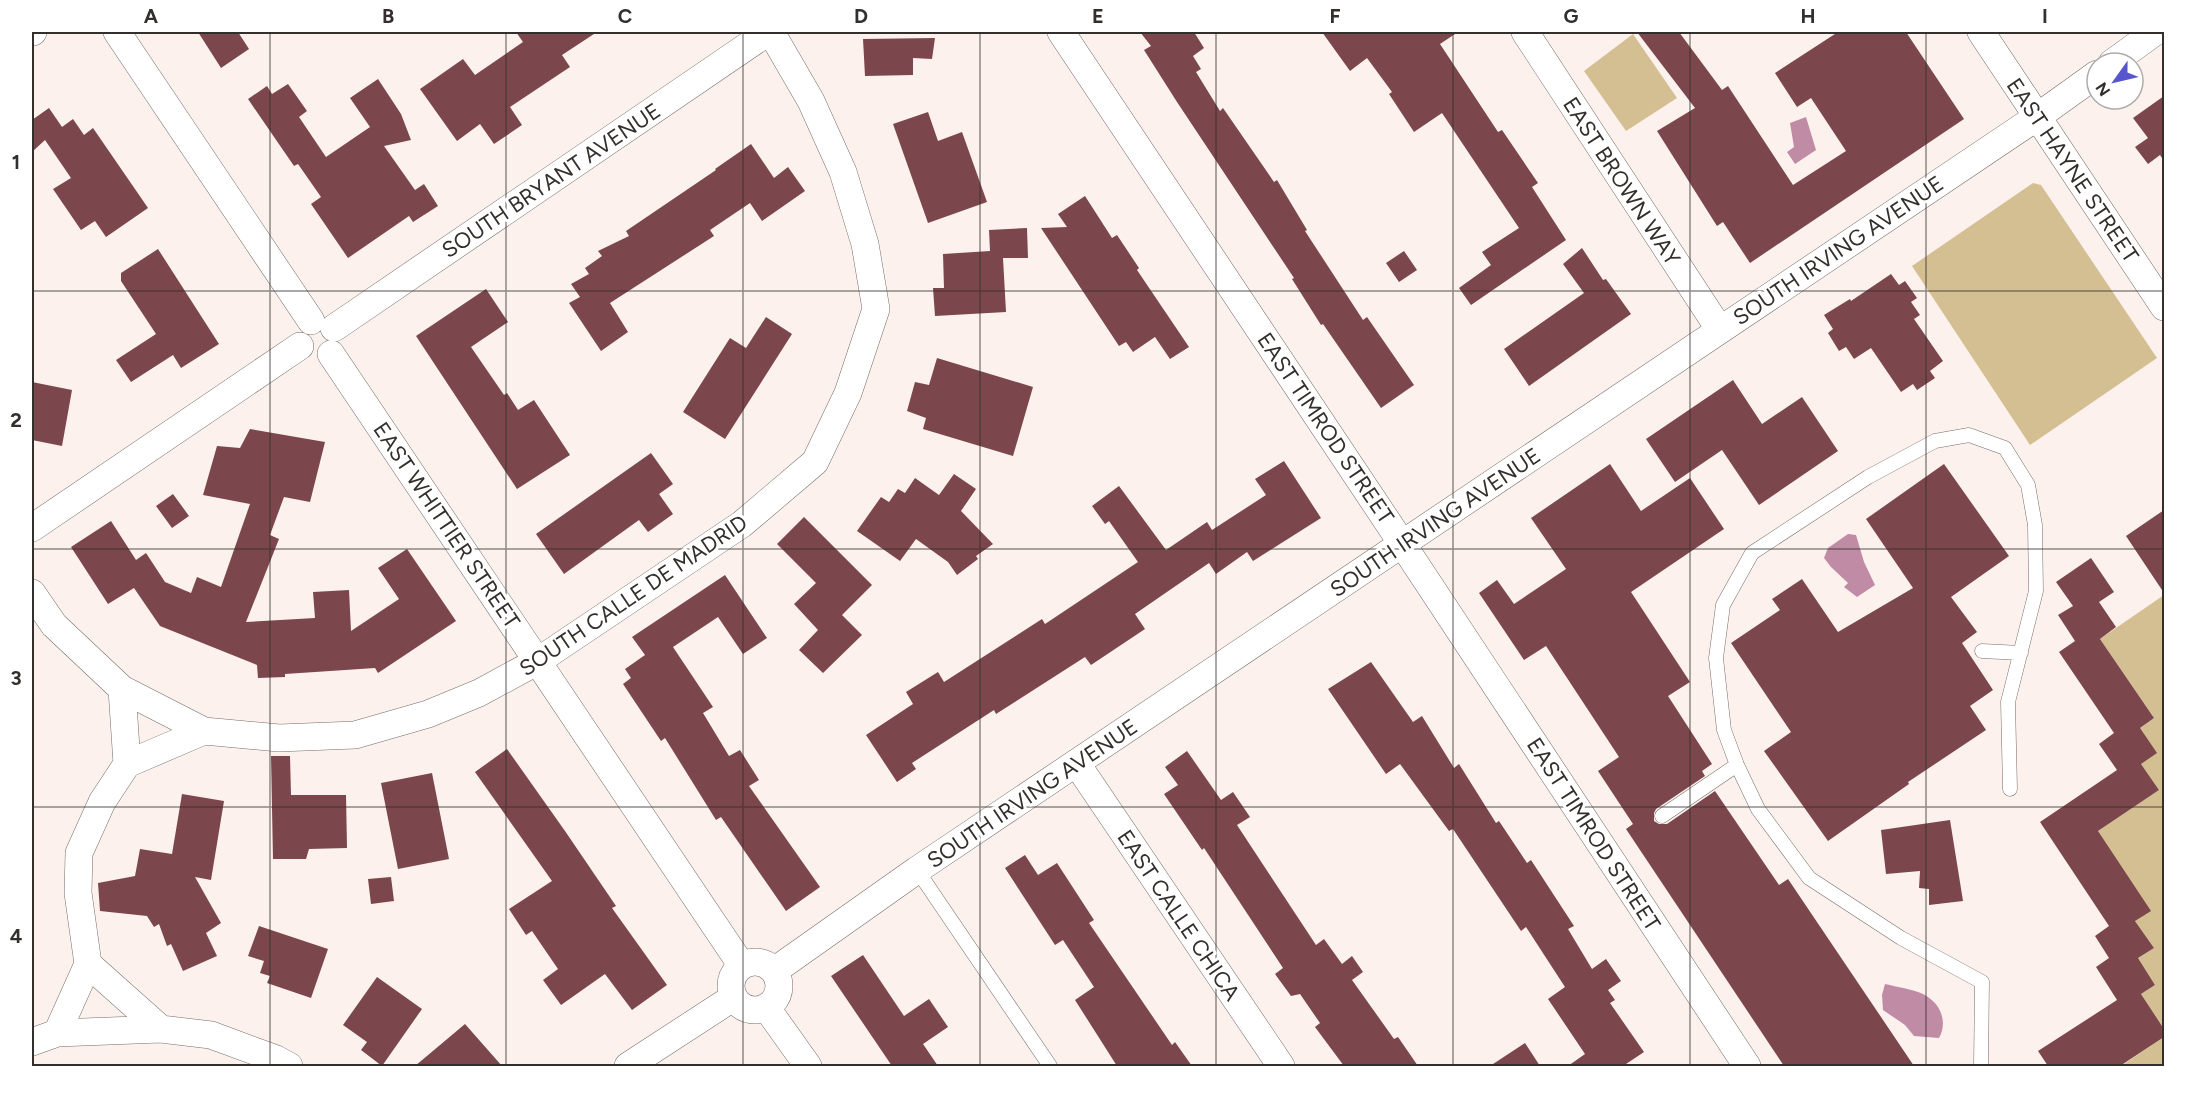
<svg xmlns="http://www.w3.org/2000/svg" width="2196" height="1098" font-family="Figtree,sans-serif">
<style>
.green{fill:#d4bf93}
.water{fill:#c08ba4}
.building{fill:#7b474c}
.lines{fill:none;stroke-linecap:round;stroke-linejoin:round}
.lane-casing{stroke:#766d6a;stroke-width:15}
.street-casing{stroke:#766d6a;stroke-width:28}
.lane{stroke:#fff;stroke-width:14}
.street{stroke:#fff;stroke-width:27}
.grid{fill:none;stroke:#332f2d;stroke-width:1.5;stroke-opacity:0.55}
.labels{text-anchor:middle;stroke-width:6;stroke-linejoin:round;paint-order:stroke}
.street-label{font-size:22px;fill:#332f2d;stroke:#fff}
.neatline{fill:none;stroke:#332f2d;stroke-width:2}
.grid-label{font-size:20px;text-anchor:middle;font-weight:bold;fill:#332f2d}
</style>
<rect width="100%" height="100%" fill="#fcf1ed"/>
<!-- green -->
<path class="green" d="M1633,34L1677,98L1626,131L1584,71Z
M2033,183L2041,185L2157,358L2030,445L1912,266Z
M2164,595V1029L2141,994L2155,985L2138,958L2154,948L2135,921L2098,831L2159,790L2141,764L2140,728L2154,718L2100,639Z
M2164,1037V1066H2121Z"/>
<!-- water -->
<path class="water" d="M1806,117L1816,150L1795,164L1787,152L1794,147L1790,123Z
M1848,534L1856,535L1864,562L1875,585L1857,597L1844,587L1848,583L1831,567L1824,558L1828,548Z
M1885,984C1897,987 1912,989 1923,994C1941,1003 1948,1022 1939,1038L1914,1036L1905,1025L1883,1010L1882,995Z"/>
<!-- building -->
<path class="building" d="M198,32H238L249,49L221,68Z
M516,32H597L562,55L570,67L510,107L522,125L494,144L480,124L457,141L420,89L463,59L475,75L523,42Z
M1140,32H1194L1204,48L1193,56L1201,69L1196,72L1220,111L1223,108L1274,182L1277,180L1307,230L1305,231L1363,320L1367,317L1414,385L1381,408L1323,324L1321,325L1292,279L1294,278L1177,102L1144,50L1151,46Z
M1322,32H1458L1440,44L1498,132L1502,130L1538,183L1532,187L1566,240L1471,305L1459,288L1491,265L1482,252L1519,228L1442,113L1414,132L1389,94L1392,92L1367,58L1350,71Z
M1637,32H1679L1722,90L1728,86L1793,185L1846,151L1811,98L1797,107L1775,73L1838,32H1906L1964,119L1750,263L1723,222L1717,226L1657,131L1695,108Z
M935,38L932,59L913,58V75L865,76L863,39Z
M378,79L401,114L411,140L384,146L415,190L424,184L438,206L413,222L409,216L348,258L311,204L321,197L298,164L294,166L248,99L267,86L272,94L288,84L307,111L299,117L326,157L370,127L350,98Z
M2164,96V161L2160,155L2148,164L2135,147L2148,138L2133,118Z
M49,108L62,127L73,119L84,135L93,128L148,208L106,237L95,221L81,230L53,189L71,178L45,140L32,152V120Z
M928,112L938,141L962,132L987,202L928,223L893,124Z
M751,144L774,178L788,167L805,191L762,221L750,203L710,230L714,236L610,303L628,332L601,351L569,303L580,297L571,284L589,274L585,268L602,256L598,251L629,236L626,231L716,170L715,169Z
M1085,196L1112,238L1117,235L1139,268L1137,270L1189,347L1170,359L1155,337L1133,352L1126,342L1119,346L1041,228L1067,227L1058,214Z
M1027,228L1028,258H1003L1006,312L935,316L933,288H944L943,254L990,251L989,230Z
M1582,248L1603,280L1606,279L1631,314L1529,386L1504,349L1584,293L1563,264Z
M158,249L219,344L181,368L173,355L131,382L116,360L156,334L121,281V273Z
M1404,251L1417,270L1399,282L1386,263Z
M1891,274L1899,285L1905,281L1917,298L1911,302L1920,315L1914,319L1943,361L1930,371L1935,378L1917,390L1913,384L1901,392L1871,348L1854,359L1846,347L1839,351L1828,333L1833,329L1824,315L1850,299L1851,301Z
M486,289L508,322L471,347L504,395L507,393L518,410L534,400L570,455L517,489L416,336Z
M766,317L792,334L725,439L683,412L730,338L746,348Z
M937,358L1033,387L1013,456L923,429L926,418L907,411L915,382L929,385Z
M1733,380L1762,424L1802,397L1838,451L1759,505L1722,450L1675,482L1646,439Z
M32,382L72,390L62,446L32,440Z
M250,429L325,442L310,502L284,497L270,535L279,539L246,622L315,618L313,592L349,590L351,631L399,599L378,568L407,549L456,621L378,673L375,668L285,674V677L258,678L257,665L160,626L134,588L108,604L71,547L111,521L136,560L146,553L165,582L191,593L197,577L221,587L250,504L203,495L217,446L240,448Z
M651,453L673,484L659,494L673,514L648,532L639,520L564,574L536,534Z
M1284,461L1321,518L1253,561L1247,552L1216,574L1209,563L1135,614L1145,629L1091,665L1085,657L996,714L994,710L912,763L916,769L897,782L866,735L913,704L906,692L938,672L944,682L1042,619L1045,624L1138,562L1109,521L1105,524L1092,506L1119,486L1166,550L1207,522L1212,530L1266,495L1255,479Z
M1610,464L1641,511L1690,478L1724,529L1631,592L1690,682L1668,696L1712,764L1702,771L1705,776L1656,809L1654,813V821L1659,824H1667L1715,791L1779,885L1788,879L1914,1066H1784L1626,829L1633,824L1598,771L1619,757L1546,646L1524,660L1479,593L1497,580L1514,604L1566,569L1531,518Z
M1944,464L2009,556L1951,597L1977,632L1962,643L1993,690L1970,706L1986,730L1908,782L1909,784L1828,841L1764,751L1791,732L1731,643L1780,610L1772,599L1802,579L1838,632L1913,588L1866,519Z
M954,474L976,489L961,511L993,544L976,556L978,559L957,575L948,562L916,539L900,561L857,531L881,497L889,502L898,489L905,493L915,478L939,495Z
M173,494L189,516L172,528L156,506Z
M2164,510V593L2126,536Z
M804,517L872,585L842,615L862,635L823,673L799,650L818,630L794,604L816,583L777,544Z
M2091,558L2114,592L2099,602L2116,627L2100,639L2154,718L2140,728L2157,753L2141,764L2159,790L2098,831L2151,911L2135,921L2154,948L2138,958L2155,985L2141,994L2164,1029V1037L2120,1066H2048L2038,1051L2117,1000L2096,967L2109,958L2095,936L2109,926L2040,822L2117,770L2099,744L2114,733L2059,652L2075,641L2058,615L2073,606L2056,582Z
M725,575L767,638L743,654L718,617L673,647L713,707L703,713L729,756L740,750L759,780L749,786L820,887L786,911L721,817L716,820L665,738L661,741L623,684L631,678L625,669L645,655L632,637Z
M1371,662L1413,722L1422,716L1454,768L1459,764L1496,823L1499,821L1527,863L1531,860L1574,926L1568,929L1592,969L1606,959L1621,981L1608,990L1615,1000L1610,1003L1644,1052L1623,1066H1568L1585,1054L1548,999L1565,987L1526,927L1521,931L1453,829L1449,831L1400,764L1386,774L1328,689Z
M507,749L565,831L616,906L612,908L667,985L632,1010L605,974L561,1005L543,980L558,969L532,931L526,935L509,909L552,881L475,772Z
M1187,751L1221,800L1233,792L1250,817L1237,825L1316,945L1324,939L1342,964L1352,956L1363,972L1352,980L1394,1039L1398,1037L1418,1066H1344L1315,1027L1320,1023L1300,994L1291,996L1275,974L1283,968L1204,848L1202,850L1164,794L1178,785L1165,767Z
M271,756H290L291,795H346L347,848L309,849L306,859H273Z
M432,773L449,859L398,869L381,783Z
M182,794L224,801L211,880L195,877L221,923L206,933L217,956L183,971L171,944L167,946L159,924L154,927L147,916L100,911L98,883L135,876L140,849L172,854Z
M1950,820L1963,901L1929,905V889L1919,888L1920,871L1886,874L1881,830Z
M1025,855L1038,875L1057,863L1094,920L1089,923L1172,1045L1175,1042L1192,1066H1117L1075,1000L1094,987L1063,940L1055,945L1005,868Z
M391,877L394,901L371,904L368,879Z
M259,926L328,949L311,998L267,983L270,976L260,973L264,961L248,956Z
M863,955L904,1016L929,999L948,1027L923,1044L938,1066H892L831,976Z
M377,977L422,1009L382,1066L361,1050L367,1042L343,1025Z
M465,1024L502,1066H415Z
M1525,1043L1540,1066H1490Z"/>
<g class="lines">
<defs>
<path id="lane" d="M1982,651L2021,653
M1662,816L1737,765
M917,870L1050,1066
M1981,1066L1982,982L1901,938L1809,878L1758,809L1737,765L1724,730L1716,658L1723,605L1752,553L1868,477L1935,441L1969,435L2005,448L2028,485L2035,525L2036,591L2008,702L2010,789"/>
<path id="street" d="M32,32H33
M117,32L311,321
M1061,32L1403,545L1747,1066
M1525,32L1720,330
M1981,32L2164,307
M2112,63L2155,32
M334,328L768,32
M331,354L742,966
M32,528L300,346
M32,593L54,625L122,689L204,731L279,738L355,735L428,714L479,693L538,661L742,524L815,462L848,393L876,309L865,244L843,172L811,101L771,32
M122,689L127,764L102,802L79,853L78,893L88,964L161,1029
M127,764L204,731
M1077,764L1281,1066
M731 986a24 24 0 1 1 48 0a24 24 0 1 1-48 0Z
M774,971L917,870L2037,117L2097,74
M766,1007L808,1066
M57,1033L88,964
M32,1042L57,1033L161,1029L211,1035L276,1059L289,1066
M628,1066L734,997"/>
</defs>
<!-- lane casing -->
<use href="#lane" class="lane-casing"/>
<!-- street casing -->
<use href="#street" class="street-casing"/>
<!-- lane -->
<use href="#lane" class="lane"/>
<!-- street -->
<use href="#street" class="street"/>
</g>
<!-- grid -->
<path class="grid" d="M270,32V1066M506,32V1066M743,32V1066M980,32V1066M1216,32V1066M1453,32V1066M1690,32V1066M1926,32V1066M32,291H2164M32,549H2164M32,807H2164"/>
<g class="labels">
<!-- street labels -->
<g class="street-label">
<text transform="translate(2073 170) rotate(56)" y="8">EAST HAYNE STREET</text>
<text transform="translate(551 180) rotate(-34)" y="8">SOUTH BRYANT AVENUE</text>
<text transform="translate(1622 181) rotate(57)" y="8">EAST BROWN WAY</text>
<text transform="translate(1838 250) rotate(-34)" y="8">SOUTH IRVING AVENUE</text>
<text transform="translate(1326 428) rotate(56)" y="8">EAST TIMROD STREET</text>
<text transform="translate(1435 522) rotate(-34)" y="8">SOUTH IRVING AVENUE</text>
<text transform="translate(447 525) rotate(56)" y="8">EAST WHITTIER STREET</text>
<text transform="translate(633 595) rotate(-34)" y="8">SOUTH CALLE DE MADRID</text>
<text transform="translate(1032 793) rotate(-34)" y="8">SOUTH IRVING AVENUE</text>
<text transform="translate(1594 834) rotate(57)" y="8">EAST TIMROD STREET</text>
<text transform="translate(1179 915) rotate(56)" y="8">EAST CALLE CHICA</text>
</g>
</g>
<!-- border -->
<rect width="2196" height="1098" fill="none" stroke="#ffffff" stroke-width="66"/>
<!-- north arrow -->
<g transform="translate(2115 81) rotate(236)"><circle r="28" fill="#ffffff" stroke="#adacab" stroke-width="1.5"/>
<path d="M0-4.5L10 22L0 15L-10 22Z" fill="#5756ce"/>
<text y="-9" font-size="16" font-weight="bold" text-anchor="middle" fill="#332f2d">N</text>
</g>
<rect x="33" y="33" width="2130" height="1032" class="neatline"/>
<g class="grid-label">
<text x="151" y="23">A</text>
<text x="388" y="23">B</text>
<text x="625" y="23">C</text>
<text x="861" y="23">D</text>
<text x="1098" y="23">E</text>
<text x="1335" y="23">F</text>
<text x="1571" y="23">G</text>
<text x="1808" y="23">H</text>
<text x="2045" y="23">I</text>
<text x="16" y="169">1</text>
<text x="16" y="427">2</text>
<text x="16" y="685">3</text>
<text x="16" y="943">4</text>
</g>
</svg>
